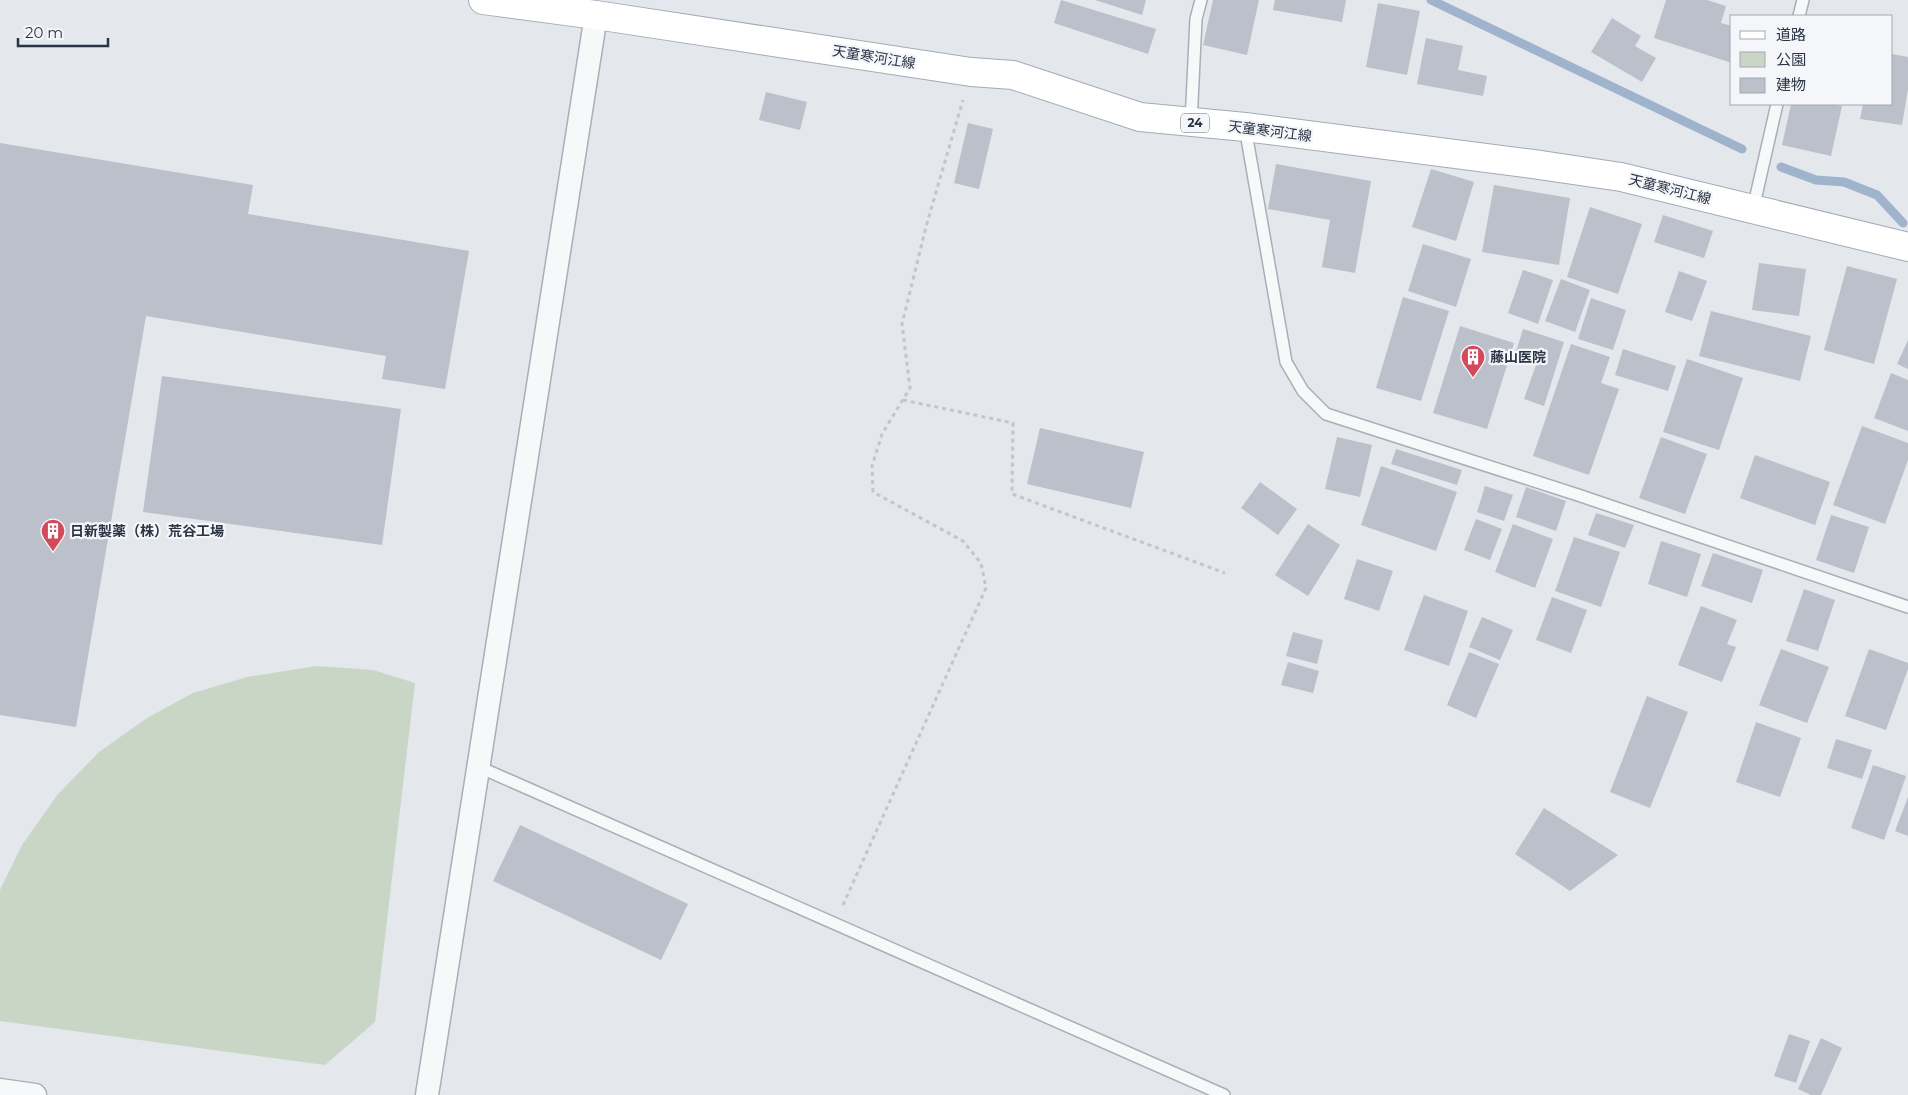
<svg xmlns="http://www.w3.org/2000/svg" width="1908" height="1095" font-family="Montserrat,'Noto Sans JP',sans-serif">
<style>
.green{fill:#c9d6c5}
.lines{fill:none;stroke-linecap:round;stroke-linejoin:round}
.stream{stroke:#9fb4cc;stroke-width:9}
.building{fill:#bbc0ca}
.service-casing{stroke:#a9aeb7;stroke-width:14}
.minor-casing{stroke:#a9aeb7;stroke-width:25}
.primary-casing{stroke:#a3abb8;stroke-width:30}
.path{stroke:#c2c5cb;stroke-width:3;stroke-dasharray:4 4;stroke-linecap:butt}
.service{stroke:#f7f8fa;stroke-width:11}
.minor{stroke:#f7f8fa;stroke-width:22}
.primary{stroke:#fff;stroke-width:28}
.labels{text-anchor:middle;stroke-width:4.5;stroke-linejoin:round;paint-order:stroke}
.shield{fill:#f4f6f9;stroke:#676e7b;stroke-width:1}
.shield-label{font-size:12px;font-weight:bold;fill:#2b3445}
.street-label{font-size:14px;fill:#2b3445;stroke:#f4f6f9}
.poi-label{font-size:14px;font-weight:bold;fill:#2b3445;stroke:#f4f6f9;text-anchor:start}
</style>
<rect width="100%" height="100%" fill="#e4e7ec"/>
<!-- green -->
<path class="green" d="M316,666L373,670L415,683L375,1022L325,1065L0,1021V890L22,845L58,794L99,752L147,718L193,693L247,677Z"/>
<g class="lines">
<!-- stream -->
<path class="stream" d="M1431,0L1742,149
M1781,167L1816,180L1844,182L1877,195L1903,223"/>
</g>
<!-- building -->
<path class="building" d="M1061,0L1156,29L1148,54L1054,23Z
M1095,0H1146L1142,15Z
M1213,0H1259L1247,55L1203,45Z
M1275,0H1346L1342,22L1273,10Z
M1666,0H1707L1726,6L1721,23L1732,26V63L1654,38Z
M1378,3L1420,11L1407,75L1366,67Z
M1612,18L1641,36L1635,46L1656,58L1642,82L1591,52Z
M1426,38L1463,46L1458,70L1487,76L1483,96L1417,84Z
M1892,54L1908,57V89L1902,125L1860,119L1863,104H1892Z
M766,92L807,102L800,130L759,120Z
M1791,104H1828L1842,106L1831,156L1782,145Z
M968,123L993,129L979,189L954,183Z
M0,143L253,185L248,214L469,251L445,389L382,379L386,356L146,316L76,727L0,715Z
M1276,164L1371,181L1355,273L1322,267L1330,220L1268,209Z
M1431,169L1474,182L1456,241L1412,227Z
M1494,185L1570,198L1559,265L1482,252Z
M1590,207L1642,224L1618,294L1567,277Z
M1663,215L1713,231L1704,258L1654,242Z
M1423,244L1471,259L1456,307L1408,291Z
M1759,263L1806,269L1799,316L1752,310Z
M1847,266L1897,279L1874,364L1824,350Z
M1523,270L1553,280L1538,324L1508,313Z
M1679,271L1707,281L1692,321L1665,312Z
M1561,279L1590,290L1575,332L1545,321Z
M1403,297L1449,311L1421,401L1376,388Z
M1591,298L1626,310L1613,350L1578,339Z
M1711,311L1811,336L1800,381L1699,356Z
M1460,326L1514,343L1487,429L1433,413Z
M1523,329L1564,342L1544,406L1524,399L1536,365L1514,358Z
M1908,340V369L1897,364Z
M1571,344L1610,357L1601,383L1619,389L1589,475L1533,456Z
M1623,349L1676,366L1668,391L1615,375Z
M1687,359L1743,378L1719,450L1663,432Z
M1891,373L1908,380V431L1874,418Z
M162,376L401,409L382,545L143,512Z
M1862,426L1908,443V460L1885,524L1833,505Z
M1040,428L1144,452L1131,508L1027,484Z
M1337,437L1372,445L1360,497L1325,489Z
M1661,437L1707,454L1685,514L1639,498Z
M1396,449L1462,470L1457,485L1391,464Z
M1755,455L1830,482L1815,525L1740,498Z
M1381,466L1457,492L1436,551L1361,525Z
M1260,482L1297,509L1278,535L1241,508Z
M1485,486L1513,495L1504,521L1477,512Z
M1526,487L1566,501L1556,531L1516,517Z
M1596,513L1634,525L1625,548L1588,535Z
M1831,515L1869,527L1854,573L1816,560Z
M1476,519L1502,529L1490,560L1464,550Z
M1308,524L1340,545L1308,596L1275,575Z
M1513,524L1553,539L1535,588L1495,572Z
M1574,537L1620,552L1601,607L1555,591Z
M1661,541L1701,554L1687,597L1648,584Z
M1713,553L1763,570L1752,603L1701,586Z
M1357,559L1393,571L1379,611L1344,599Z
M1804,589L1835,600L1818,651L1786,641Z
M1424,595L1468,611L1449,666L1404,650Z
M1552,597L1587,610L1571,653L1536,640Z
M1701,606L1737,620L1727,644L1736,647L1722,682L1678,665Z
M1482,617L1513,630L1500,660L1469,647Z
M1293,632L1323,640L1317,664L1286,656Z
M1781,649L1829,667L1807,723L1759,705Z
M1869,649L1908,663V669L1886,730L1845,716Z
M1469,652L1499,664L1476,718L1447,705Z
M1288,662L1319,671L1313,693L1281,685Z
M1647,696L1688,712L1650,808L1610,792Z
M1756,722L1801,738L1780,797L1736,782Z
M1836,739L1872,750L1862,779L1827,768Z
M1873,765L1906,776L1884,840L1851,828Z
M1908,797V836L1895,831Z
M1544,808L1618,855L1570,891L1515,854Z
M520,825L688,904L661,960L493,881Z
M1789,1034L1810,1041L1796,1083L1774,1076Z
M1821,1038L1842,1048L1821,1095H1811L1798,1089Z"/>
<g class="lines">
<defs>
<path id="service" d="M1799,16L1803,0
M1191,123L1196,19L1201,0
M1245,127L1286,362L1303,391L1326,414L1578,495L1908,607
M1753,209L1777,104
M479,767L1224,1095"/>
<path id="minor" d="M0,1090L35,1095
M427,1095L596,15"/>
<path id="primary" d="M483,0L596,15L971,72L1013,75L1140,117L1245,127L1533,164L1621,177L1908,247"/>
</defs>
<!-- service casing -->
<use href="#service" class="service-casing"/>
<!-- minor casing -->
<use href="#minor" class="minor-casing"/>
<!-- primary casing -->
<use href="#primary" class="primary-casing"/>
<!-- path -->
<path class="path" d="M903,400L1013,423L1012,494L1225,573
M843,905L986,588L981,563L963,541L873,492L872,466L882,434L910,388L902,324L927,223L963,100"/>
<!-- service -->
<use href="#service" class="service"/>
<!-- minor -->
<use href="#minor" class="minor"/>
<!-- primary -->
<use href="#primary" class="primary"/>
</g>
<!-- icons -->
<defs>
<symbol id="building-pin" viewBox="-11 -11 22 30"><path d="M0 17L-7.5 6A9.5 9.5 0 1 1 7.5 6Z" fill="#d1495b" stroke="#f4f6f9"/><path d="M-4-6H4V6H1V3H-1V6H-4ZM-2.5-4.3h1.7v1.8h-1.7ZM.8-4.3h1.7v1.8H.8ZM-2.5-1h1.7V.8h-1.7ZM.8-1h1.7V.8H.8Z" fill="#fff"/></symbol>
</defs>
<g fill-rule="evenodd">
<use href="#building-pin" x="1459" y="343" width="28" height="38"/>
<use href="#building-pin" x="39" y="517" width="28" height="38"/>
</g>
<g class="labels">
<!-- shield labels -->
<rect class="shield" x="1181" y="113.5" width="28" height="19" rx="4"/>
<g class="shield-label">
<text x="1195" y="127">24</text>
</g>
<!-- street labels -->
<g class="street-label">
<text transform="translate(874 57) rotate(9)" y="5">天童寒河江線</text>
<text transform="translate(1270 131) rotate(7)" y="5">天童寒河江線</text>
<text transform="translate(1670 189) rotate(14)" y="5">天童寒河江線</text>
</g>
<!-- poi labels -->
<g class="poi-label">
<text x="1490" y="362">藤山医院</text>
<text x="70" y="536">日新製薬（株）荒谷工場</text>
</g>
</g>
<!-- legend -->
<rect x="1730" y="15" width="162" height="90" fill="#f4f6f9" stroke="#a4a8b1"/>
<rect x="1740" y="31" width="25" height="8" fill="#ffffff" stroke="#a4a8b1"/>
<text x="1776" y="40" font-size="15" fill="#2b3445">道路</text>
<rect x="1740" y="52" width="25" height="15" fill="#c9d6c5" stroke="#a4a8b1"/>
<text x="1776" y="65" font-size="15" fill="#2b3445">公園</text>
<rect x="1740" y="78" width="25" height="15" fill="#bbc0ca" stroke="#a4a8b1"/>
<text x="1776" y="90" font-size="15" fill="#2b3445">建物</text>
<!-- scale -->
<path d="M18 38v8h90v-8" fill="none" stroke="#2b3445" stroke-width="2.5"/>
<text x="25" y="38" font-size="15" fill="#2b3445" stroke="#f4f6f9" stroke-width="4" paint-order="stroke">20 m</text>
</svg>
